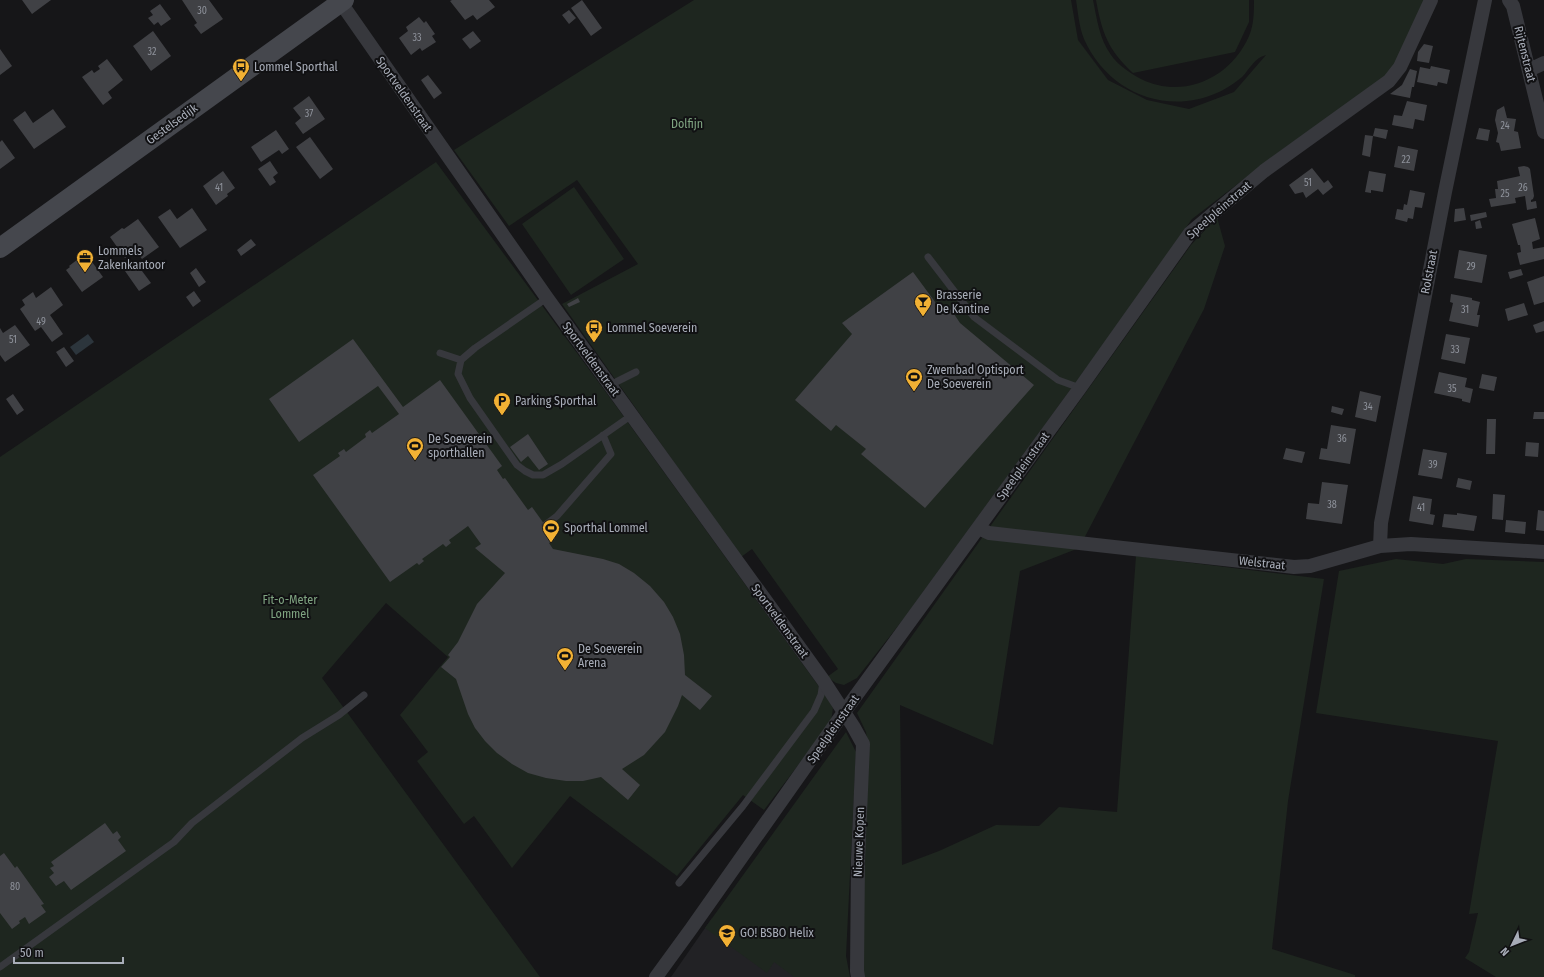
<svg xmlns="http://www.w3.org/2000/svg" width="1544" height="977" font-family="'Fira Sans Condensed',sans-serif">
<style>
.built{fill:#222225}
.green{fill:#1e261f}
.water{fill:#2c353c}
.building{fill:#404145}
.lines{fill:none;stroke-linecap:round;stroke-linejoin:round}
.service{stroke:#37383d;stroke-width:7}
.minor{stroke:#37383d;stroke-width:14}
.secondary{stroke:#45474d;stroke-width:20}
.labels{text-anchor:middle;stroke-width:4;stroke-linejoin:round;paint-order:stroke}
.number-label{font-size:10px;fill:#8e929b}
.street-label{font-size:12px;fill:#a8adb8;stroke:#111113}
.poi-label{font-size:12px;fill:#a8adb8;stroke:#111113;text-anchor:start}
.park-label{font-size:12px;fill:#7fa381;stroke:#111113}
</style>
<rect width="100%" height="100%" fill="#161618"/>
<!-- built -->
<path class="built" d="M712,918L810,977H671Z"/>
<!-- green -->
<path class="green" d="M694,0H1071L1078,40L1108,80L1147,100L1189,109L1234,92L1266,55C1254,58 1250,69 1242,77C1236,82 1226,89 1219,92C1165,117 1107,91 1084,39C1079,27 1078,12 1076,0H1093C1097,19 1099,38 1111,55C1118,65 1130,73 1141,79C1183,100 1231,78 1249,36C1254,25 1254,11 1254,0H1425L1396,66L1385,78L1283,149L1192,219L1105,342L905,617L857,678L844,685L836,683L827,677L838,669L752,549L741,557L562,304L638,264L577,180L509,226L454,150Z
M1096,0H1249V22L1235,52L1133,73C1108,50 1102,33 1096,0Z
M436,162L619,410L828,699L833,708L831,722L764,810L743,795L677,876L570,796L512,868L474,816L464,824L417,761L428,752L400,715L448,657L386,603L322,678L540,977H0V457Z
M574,187L624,259L571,295L522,224Z
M1217,217L1225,246L1204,309L1079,548L1020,571L993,745L900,705L902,865L939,851L996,825L1039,826L1059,807L1117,812L1136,556L1324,579L1288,801L1272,949L1355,975V977H862L859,967L869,751L866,732L857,713L1191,245Z
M1396,559L1443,564L1466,559L1544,562V977H1496L1465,958L1469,952L1478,913L1469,914L1498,741L1316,713L1339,571Z
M846,732L856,752L846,956L850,977H794L774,962L767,973L705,928Z"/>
<!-- water -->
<path class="water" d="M88,334L94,342L76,355L70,347Z"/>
<!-- building -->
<path class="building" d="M22,0H51L32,14Z
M182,0H209L223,19L201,34L194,25L197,23Z
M452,0H489L495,7L477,20L473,15L465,20L450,1Z
M582,0L602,28L591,36L571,8Z
M160,4L171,19L161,26L158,22L154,25L148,18L153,15L150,11Z
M569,10L576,18L569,24L562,15Z
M419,17L424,23L426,21L435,34L432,36L436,42L422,51L420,48L411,55L399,38L408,31L406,27Z
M153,31L171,56L151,71L133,46Z
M473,31L481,41L470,49L462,39Z
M1424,44L1433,46L1429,63L1417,61L1418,52Z
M0,49L12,66L0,75Z
M107,59L123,80L108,92L112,98L103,105L82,77L92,70L94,73L100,69L98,66Z
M1431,66L1450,70L1447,84L1438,82L1437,86L1417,82L1420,67L1430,69Z
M1410,69L1417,71L1414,87H1412L1410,98L1390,94L1402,85Z
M428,75L442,93L434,99L421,80Z
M309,96L325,119L303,134L295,123L301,118L293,108Z
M1407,101L1427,105L1424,121L1415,119L1413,129L1392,125L1394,115L1402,116Z
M1504,106L1507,118L1516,119L1514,131L1518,132L1521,148L1501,151L1499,143L1496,142L1498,133L1495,120L1497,110Z
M53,109L66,127L34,149L13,120L25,111L33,123Z
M1375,128L1388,130L1386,139L1373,136Z
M1479,128L1490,130L1488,141L1476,139Z
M276,130L289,149L282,154L279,150L261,162L251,147Z
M1365,135L1373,136L1370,157L1362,155Z
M310,137L333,169L320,179L296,147Z
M2,140L15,158L0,169V142Z
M1398,146L1418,150L1414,171L1394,167Z
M270,161L278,173L273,177L276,182L270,186L258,169Z
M1524,166L1528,167L1530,169L1534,196L1533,199L1531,200V202L1536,201L1537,208L1527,210L1525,196L1515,198L1516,203L1491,207L1489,199L1496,198L1495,189H1498L1497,181L1520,176L1518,167Z
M1312,168L1324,183L1328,180L1333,187L1323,195L1318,189L1306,198L1303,192L1295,194L1289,185Z
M223,171L235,188L227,194L228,196L216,205L203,186Z
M1369,171L1386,174L1383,192L1371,190V193L1365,192Z
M1410,190L1425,193L1422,208L1415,207L1413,219L1408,218L1407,222L1395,219L1397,209L1403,210L1404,204L1407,205Z
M192,208L207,230L180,248L158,217L170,209L177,219Z
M1464,208L1466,220L1454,222L1455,209Z
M1486,212L1487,217L1471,221L1470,215Z
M1535,218L1540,239L1532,242L1533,249L1544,247V259L1520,265L1517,253L1521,252L1520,245H1518L1512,224Z
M138,219L159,247L142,259L135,250L125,258L110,237L122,228L124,229Z
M1480,220L1482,228L1476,229L1475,222Z
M251,239L256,245L241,256L237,250Z
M1459,250L1487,255L1482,283L1454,278Z
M87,255L103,277L82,292L66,270L70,267L69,266L82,256L83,258Z
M136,263L151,283L139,291L125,271Z
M196,268L206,282L199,287L190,273Z
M1521,269L1523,275L1510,279L1508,272Z
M913,272L941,310L948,305L960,323L1034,385L925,508L861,454L866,449L836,425L831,431L795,400L852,334L842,323Z
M1544,276V302L1534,305L1527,282Z
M51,287L63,305L50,315L63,334L52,342L41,327L35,331L20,309L25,305L22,300L33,292L36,298Z
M194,291L201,301L193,307L186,297Z
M1451,294L1472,298V300L1480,302L1477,315H1480L1478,327L1449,321L1453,303L1450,302Z
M578,298L580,302L569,307L567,304Z
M1524,303L1528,315L1508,321L1505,309Z
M1544,321V331L1536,333L1533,325Z
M15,325L30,345L5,362L0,355V328L3,333Z
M1446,334L1470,338L1465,364L1441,359Z
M353,339L403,407L440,380L502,466L497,470L503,479L505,478L528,510L532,507L555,539L549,543L553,549L603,559L619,564L634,573L650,586L664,602L673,617L680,634L684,655L685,675L712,696L700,710L682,695L678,706L665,732L644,755L622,769L640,785L628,800L601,777L583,781H566L546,778L528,773L512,764L497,753L485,741L475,728L468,714L456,679L441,667L450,657L448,655L458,642L477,604L505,573L475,548L481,544L468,526L449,540L451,543L446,547L443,544L422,559L424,561L419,565L417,563L390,582L313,475L340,456L338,453L344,449L346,452L366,437L365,434L370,430L372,433L399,414L378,386L299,442L269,399Z
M64,347L74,361L66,367L56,352Z
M1439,372L1467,378L1465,387L1473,389L1470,403L1462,401V399L1434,393Z
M1482,374L1497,377L1494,391L1479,388Z
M1360,391L1381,396L1376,422L1355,417Z
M13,394L24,410L17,415L6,399Z
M1332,406L1344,409L1342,415L1331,412Z
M1534,412H1544V419H1533Z
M1487,419H1496L1495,454H1486Z
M1331,425L1356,429L1350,464L1319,459L1321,448L1327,449Z
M528,434L548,464L539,470L528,456L521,462L510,447Z
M1526,442L1539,443L1538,457L1525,456Z
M1286,448L1305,452L1302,463L1283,459Z
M1423,449L1447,453L1442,479L1418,475Z
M1458,478L1472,481L1470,490L1456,487Z
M1322,482L1348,485L1342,524L1306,519L1308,503L1319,504Z
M1493,494L1505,495L1503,520L1492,519Z
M1413,496L1432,499L1430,514L1435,515L1433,525L1409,521Z
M1538,510L1544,511V531L1536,530Z
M1457,513L1477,516L1474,531L1442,527L1444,514L1457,515Z
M1506,520L1526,522L1525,534L1505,532Z
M105,823L113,834L117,831L121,837L118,840L126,851L71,890L64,881L56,886L49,877L54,873L50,868L54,866L51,862Z
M4,853L15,868L17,866L44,904L41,905L46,912L29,924L25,917L19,921L20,923L12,929L0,913V856Z"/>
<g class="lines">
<!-- service -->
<path class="service" d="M928,257L974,317L1058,380L1080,388
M547,298L475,348L461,360L458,374L470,398L517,465L525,471L533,475H543L562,464L632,415
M440,353L461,360
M610,385L636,372
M545,525L557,516L611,454L603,435
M679,883L743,806L814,711L821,695L823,682
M0,967L174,842L192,823L302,738L339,715L364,695"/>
<!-- minor -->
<path class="minor" d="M339,0L547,298L823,680L853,726L863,744L858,860L857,971L858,977
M1509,0L1513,6L1544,132
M1529,70L1544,63
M978,528L989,533L1294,567L1310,566L1380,546L1411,544L1544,552
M1380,546L1381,523L1445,192L1485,0
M656,977L691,929L844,712L1080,388L1190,233L1264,171L1389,81L1400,67L1431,0"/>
<!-- secondary -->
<path class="secondary" d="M0,248L344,0"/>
</g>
<!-- icons -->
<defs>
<symbol id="bus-pin" viewBox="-11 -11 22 30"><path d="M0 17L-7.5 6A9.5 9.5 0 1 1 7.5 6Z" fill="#f2b134" stroke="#111113"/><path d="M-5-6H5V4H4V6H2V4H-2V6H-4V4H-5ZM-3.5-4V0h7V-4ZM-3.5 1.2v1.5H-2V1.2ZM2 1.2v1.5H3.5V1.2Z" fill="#111"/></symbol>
<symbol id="office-pin" viewBox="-11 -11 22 30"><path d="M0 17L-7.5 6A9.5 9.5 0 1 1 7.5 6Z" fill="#f2b134" stroke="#111113"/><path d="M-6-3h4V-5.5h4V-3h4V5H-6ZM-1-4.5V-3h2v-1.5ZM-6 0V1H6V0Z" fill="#111"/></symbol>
<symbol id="bar-pin" viewBox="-11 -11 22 30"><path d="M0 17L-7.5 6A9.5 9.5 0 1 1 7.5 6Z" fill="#f2b134" stroke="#111113"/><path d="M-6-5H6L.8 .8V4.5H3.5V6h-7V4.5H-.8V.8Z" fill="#111"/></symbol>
<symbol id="stadium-pin" viewBox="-11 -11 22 30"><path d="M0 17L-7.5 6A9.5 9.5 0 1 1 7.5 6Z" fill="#f2b134" stroke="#111113"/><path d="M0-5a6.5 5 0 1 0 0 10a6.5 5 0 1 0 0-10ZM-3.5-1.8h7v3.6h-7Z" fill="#111"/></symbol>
<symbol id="parking-pin" viewBox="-11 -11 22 30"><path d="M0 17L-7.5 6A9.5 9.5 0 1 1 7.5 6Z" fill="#f2b134" stroke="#111113"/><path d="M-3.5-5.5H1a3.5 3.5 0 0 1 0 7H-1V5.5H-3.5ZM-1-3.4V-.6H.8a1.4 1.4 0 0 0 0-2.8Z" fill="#111"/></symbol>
<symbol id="school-pin" viewBox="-11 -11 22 30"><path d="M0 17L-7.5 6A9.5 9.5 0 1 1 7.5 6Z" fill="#f2b134" stroke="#111113"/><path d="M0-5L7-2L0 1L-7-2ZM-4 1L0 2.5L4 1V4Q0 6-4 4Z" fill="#111"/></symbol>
</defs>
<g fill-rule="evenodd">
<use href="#bus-pin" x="231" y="57" width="20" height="27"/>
<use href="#office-pin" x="75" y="248" width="20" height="27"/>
<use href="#bar-pin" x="913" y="292" width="20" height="27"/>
<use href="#bus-pin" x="584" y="318" width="20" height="27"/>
<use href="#stadium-pin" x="904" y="367" width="20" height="27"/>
<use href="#parking-pin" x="492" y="391" width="20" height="27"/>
<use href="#stadium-pin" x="405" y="436" width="20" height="27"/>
<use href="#stadium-pin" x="541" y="518" width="20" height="27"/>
<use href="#stadium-pin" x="555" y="646" width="20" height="27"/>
<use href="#school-pin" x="717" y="923" width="20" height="27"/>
</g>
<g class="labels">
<!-- number labels -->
<g class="number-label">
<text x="202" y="14">30</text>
<text x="417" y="41">33</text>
<text x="152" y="55">32</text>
<text x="309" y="117">37</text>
<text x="1505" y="129">24</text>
<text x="1406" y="163">22</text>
<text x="1308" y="186">51</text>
<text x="219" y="191">41</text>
<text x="1523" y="191">26</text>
<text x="1505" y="197">25</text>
<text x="1471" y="270">29</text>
<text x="1465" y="313">31</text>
<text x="41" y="325">49</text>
<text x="13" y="343">51</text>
<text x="1455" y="353">33</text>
<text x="1452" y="392">35</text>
<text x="1368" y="410">34</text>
<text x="1342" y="442">36</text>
<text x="1433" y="468">39</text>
<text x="1332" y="508">38</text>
<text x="1421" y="511">41</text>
<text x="15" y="890">80</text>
</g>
<!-- street labels -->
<g class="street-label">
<text transform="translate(1525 54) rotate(76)" y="4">Rijtenstraat</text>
<text transform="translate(404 94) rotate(55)" y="4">Sportveldenstraat</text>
<text transform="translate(172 124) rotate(-36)" y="4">Gestelsedijk</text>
<text transform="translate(1219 210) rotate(-41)" y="4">Speelpleinstraat</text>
<text transform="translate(1429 272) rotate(-79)" y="4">Rolstraat</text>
<text transform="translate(591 359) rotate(54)" y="4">Sportveldenstraat</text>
<text transform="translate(1023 466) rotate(-54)" y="4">Speelpleinstraat</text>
<text transform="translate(1262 563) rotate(6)" y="4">Welstraat</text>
<text transform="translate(780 621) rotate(54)" y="4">Sportveldenstraat</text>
<text transform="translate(833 729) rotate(-55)" y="4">Speelpleinstraat</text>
<text transform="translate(859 842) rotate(-88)" y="4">Nieuwe Kopen</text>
</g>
<!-- poi labels -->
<g class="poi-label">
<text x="254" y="71">Lommel Sporthal</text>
<text x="98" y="255">Lommels<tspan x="98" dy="14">Zakenkantoor</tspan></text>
<text x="936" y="299">Brasserie<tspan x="936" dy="14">De Kantine</tspan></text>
<text x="607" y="332">Lommel Soeverein</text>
<text x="927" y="374">Zwembad Optisport<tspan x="927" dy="14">De Soeverein</tspan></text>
<text x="515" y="405">Parking Sporthal</text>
<text x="428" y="443">De Soeverein<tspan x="428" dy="14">sporthallen</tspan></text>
<text x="564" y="532">Sporthal Lommel</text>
<text x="578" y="653">De Soeverein<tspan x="578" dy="14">Arena</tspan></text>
<text x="740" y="937">GO! BSBO Helix</text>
</g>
<!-- park labels -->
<g class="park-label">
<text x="687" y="128">Dolfijn</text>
<text x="290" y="604">Fit-o-Meter<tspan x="290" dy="14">Lommel</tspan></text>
</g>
</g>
<!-- north arrow -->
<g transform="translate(1512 945) rotate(227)" stroke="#111113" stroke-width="3" paint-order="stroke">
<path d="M0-3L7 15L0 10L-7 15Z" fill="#a8adb8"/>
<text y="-6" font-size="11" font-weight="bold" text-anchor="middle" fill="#a8adb8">N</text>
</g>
<!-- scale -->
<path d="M14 957v6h109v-6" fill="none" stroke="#a8adb8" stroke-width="2"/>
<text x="20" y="957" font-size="12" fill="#a8adb8" stroke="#111113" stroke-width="3" paint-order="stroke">50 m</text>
</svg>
